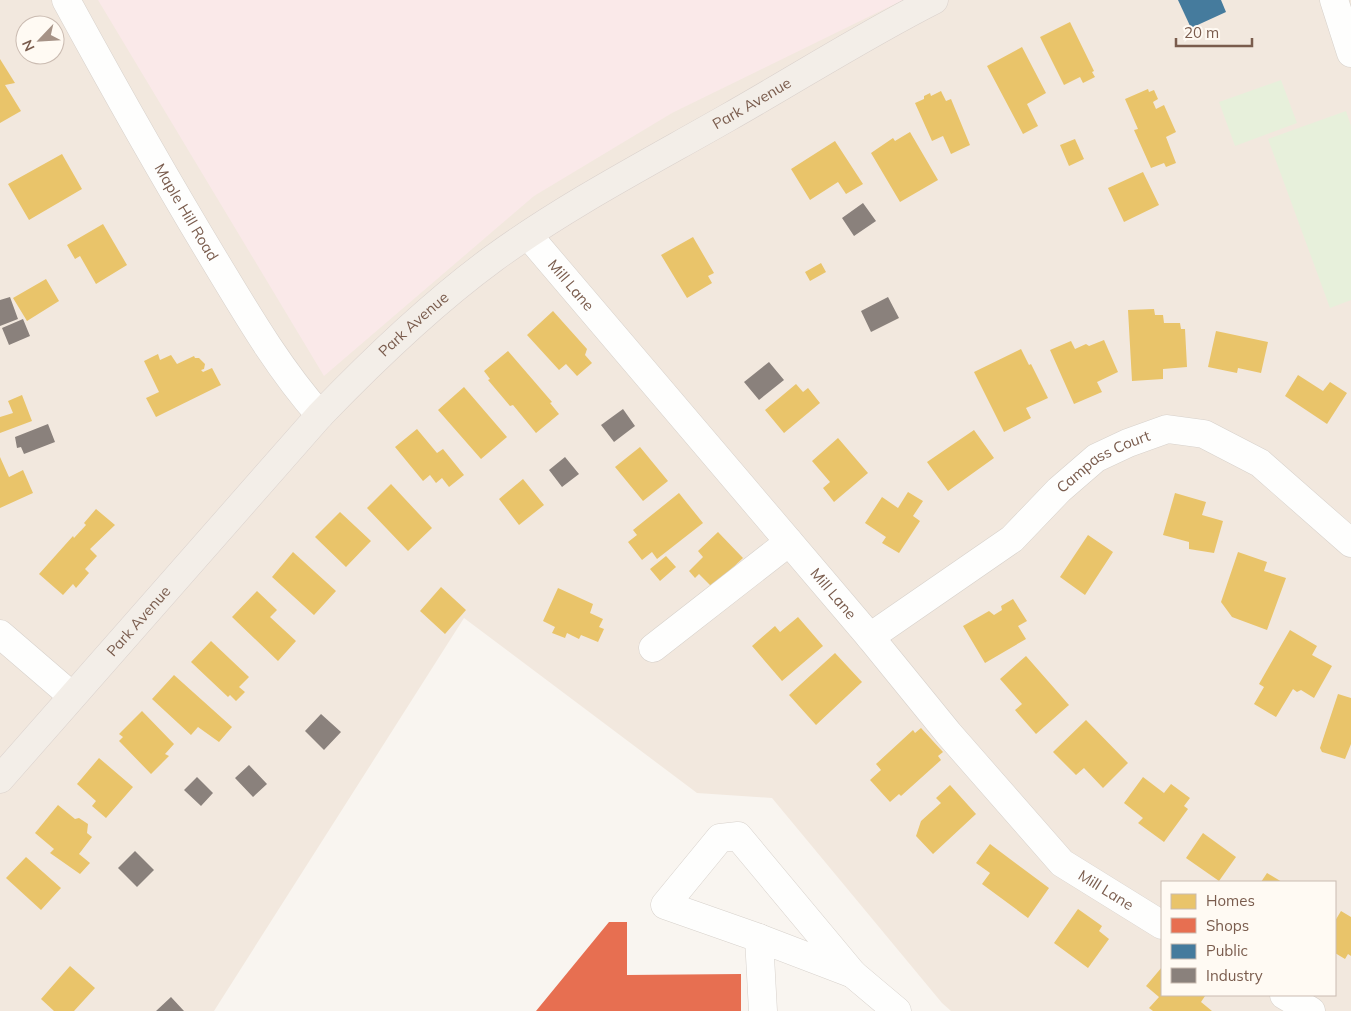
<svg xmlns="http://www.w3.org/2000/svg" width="1351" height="1011" font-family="Mulish,sans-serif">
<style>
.residential{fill:#f2e8de;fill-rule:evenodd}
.medical{fill:#fae9e9}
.green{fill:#e7f0db}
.homes{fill:#e9c46a}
.shops{fill:#e76f51}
.public{fill:#457b9d}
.industry{fill:#8a817c}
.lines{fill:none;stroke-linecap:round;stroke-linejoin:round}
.minor-casing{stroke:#d7d1cb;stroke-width:29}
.major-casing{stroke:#dad1cc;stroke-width:29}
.minor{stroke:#fefefd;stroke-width:28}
.major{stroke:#f3eee8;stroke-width:28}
.labels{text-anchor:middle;stroke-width:5;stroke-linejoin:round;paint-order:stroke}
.street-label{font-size:15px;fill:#7a5c4d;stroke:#fffaf3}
</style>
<rect width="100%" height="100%" fill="#f9f5f0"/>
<!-- residential -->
<path class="residential" d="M0,0H1351V1011H951L942,1003L772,798L697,793L464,618L214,1011H0ZM25,25H55V55H25ZM1162,882H1335V995H1162Z"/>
<!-- medical -->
<path class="medical" d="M98,0H903L672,113L534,196L324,376Z"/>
<!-- green -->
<path class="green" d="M1281,80L1297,123L1235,146L1219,102Z
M1346,111L1351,126V300L1330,308L1268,139Z"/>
<!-- homes -->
<path class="homes" d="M1070,22L1094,71L1092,72L1095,77L1083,83L1080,77L1064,85L1040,37Z
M1022,47L1046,93L1027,104L1038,126L1023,134L987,66Z
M0,59L15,83L5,85L21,111L0,123Z
M1148,89L1149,92L1154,90L1158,99L1153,102L1156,109L1164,105L1176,132L1166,137L1176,163L1166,167L1164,163L1151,168L1134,130L1138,129L1125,99Z
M941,91L946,101L951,99L970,145L951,154L943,136L932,141L915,103L924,99V96L930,93L931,96Z
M910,132L938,180L900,202L871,153L893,138L895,141Z
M1075,139L1084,159L1069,166L1060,145Z
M835,141L863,184L846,194L838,182L810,200L791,169Z
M62,154L82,189L29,220L8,184Z
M1143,172L1159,205L1124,222L1108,188Z
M103,224L127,265L96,284L80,256L75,259L67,245Z
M693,237L714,273L708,276L712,283L687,298L661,255Z
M821,263L826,272L810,281L805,272Z
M46,279L59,301L27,321L13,298Z
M1154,309L1155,315H1163L1164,323H1180L1181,329H1185L1187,367L1163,369V379L1132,381L1128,310Z
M553,311L587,349L585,355L592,363L577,376L566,364L559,370L527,335Z
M1216,331L1268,342L1261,373L1238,368L1237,373L1208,367Z
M1104,340L1118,372L1097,382L1102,392L1074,404L1050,350L1071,341L1075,349L1086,344L1089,346Z
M1021,349L1029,365L1031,364L1048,398L1026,408L1031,418L1004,432L974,372Z
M508,351L552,402L550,403L559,414L536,433L513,405L510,406L488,380L490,379L484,371Z
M158,354L160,360L171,355L177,364L194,356L195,358H199L205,364L204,369L201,370L203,372L212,368L221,385L156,417L146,398L159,392L144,361Z
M1298,375L1323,391L1330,382L1347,393L1327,424L1285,396Z
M796,384L803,392L808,388L820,403L784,433L765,410Z
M464,387L507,437L481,459L438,410Z
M22,395L32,421L0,433V417L13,413L8,401Z
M417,429L437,453L443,449L464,475L449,487L442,478L436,483L430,475L423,481L395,447Z
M974,430L994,458L948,491L927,462Z
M838,438L868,473L834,502L823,488L830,482L812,461Z
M640,447L668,481L643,501L615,467Z
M0,457L9,477L23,470L33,493L0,508Z
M523,479L544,505L519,525L499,499Z
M391,484L432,528L408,551L367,508Z
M908,492L923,501L913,516L920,521L899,553L882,543L886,537L865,523L882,497L898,508Z
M679,493L703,523L657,559L652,552L642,560L628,542L637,535L633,530Z
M1175,493L1206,502L1202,515L1223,521L1214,553L1189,549V542L1163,535Z
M96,509L115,525L90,549L97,556L85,569L89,573L76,588L73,584L63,595L39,574L73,536L74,538L86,525L84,523Z
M340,512L371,541L346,567L315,537Z
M718,532L743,558L712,587L699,574L695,578L689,571L703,557L698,551Z
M1088,535L1113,552L1085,595L1060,577Z
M293,552L336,591L314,615L272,577Z
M1238,552L1267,562L1264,571L1286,578L1267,630L1232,617L1221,602Z
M666,556L676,567L660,581L650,569Z
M441,587L466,610L445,634L420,611Z
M558,588L593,604L590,613L603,619L599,627L604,629L598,642L581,635L579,639L567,633L565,638L552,633L555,627L543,621Z
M257,591L277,610L270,617L296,641L278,661L232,617Z
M1013,599L1027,621L1018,626L1026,639L985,663L963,626L989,611L994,615L1002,610L1001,606Z
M798,617L823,646L782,681L752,646L775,626L780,632Z
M1290,630L1317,646L1312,655L1332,666L1314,698L1301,690L1297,692L1293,689L1276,717L1254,704L1264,687L1259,684Z
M211,641L249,677L239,687L245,692L236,701L230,695L228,697L191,662Z
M835,653L862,682L816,725L789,695Z
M1026,656L1069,705L1036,734L1015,710L1022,704L1000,679Z
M174,675L232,727L219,742L198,727L191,735L152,699Z
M1338,694L1351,698V744L1345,759L1322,752L1320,748Z
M142,711L174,744L165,754L169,756L151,774L119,741L123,737L119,734Z
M1086,720L1128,763L1103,788L1084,768L1076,775L1053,752Z
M921,728L943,752L938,756L941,760L901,796L899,794L890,802L870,780L881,770L876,764L913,730L915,733Z
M99,758L133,787L106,818L92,806L96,801L77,784Z
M1143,777L1164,793L1171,784L1190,798L1184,806L1188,809L1164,842L1138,823L1143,818L1124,803Z
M950,785L976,814L933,854L916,836L921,821L941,803L936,798Z
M58,805L75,819L79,818L88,824L87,833L92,837L79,854L90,863L80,874L50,853L54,849L35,833Z
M1203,833L1236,857L1219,881L1186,858Z
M990,844L1049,888L1028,918L982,884L990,873L976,863Z
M26,857L61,888L41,910L6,878Z
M1267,873L1282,882H1261Z
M1078,909L1102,926L1099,931L1109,939L1088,968L1054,943Z
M1341,911L1351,917V956L1348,954L1345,959L1335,953V921Z
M70,966L95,988L74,1011H54L41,999Z
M1162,967V995H1204L1205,996L1201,1002L1212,1011H1153L1149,1008L1159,997L1146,986Z"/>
<!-- shops -->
<path class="shops" d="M609,922H627V975L741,974V1011H536Z"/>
<!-- public -->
<path class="public" d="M1178,0H1221L1226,12L1191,28Z"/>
<!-- industry -->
<path class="industry" d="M863,203L876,221L854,236L842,218Z
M10,297L18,319L0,326V300Z
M888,297L899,318L871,332L861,311Z
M23,319L30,336L9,345L2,328Z
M769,362L784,380L759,400L744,382Z
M623,409L635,426L614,442L601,425Z
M48,424L55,442L24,454L21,447L17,448L15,437Z
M565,457L579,474L562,487L549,470Z
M321,714L341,732L324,750L305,731Z
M249,765L267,784L253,797L235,778Z
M197,777L213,793L201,806L184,790Z
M135,851L154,870L137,887L118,868Z
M171,997L184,1011H156Z"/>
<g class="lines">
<defs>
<g id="minor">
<path id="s1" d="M66,0C114,88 163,175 215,261C247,314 279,369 320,415"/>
<path d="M1334,0L1351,53"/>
<path id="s2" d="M528,235L870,637L949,734L1062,863L1162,925"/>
<path d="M0,634L72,696"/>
<path id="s3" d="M870,637L1012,539L1059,490L1096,458L1128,443L1167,429L1204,434L1260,463L1351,543"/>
<path d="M653,648L789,542"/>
<path d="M759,938L665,905L720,838L738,836L853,974"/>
<path d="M1284,995L1311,1011"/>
<path d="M763,1011L759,938L853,974L897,1011"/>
</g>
<g id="major">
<path id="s4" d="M0,779L320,415C374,359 431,304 494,258C567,205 648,163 727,118C796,79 863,36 934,0"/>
</g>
</defs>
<!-- minor casing -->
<use href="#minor" class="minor-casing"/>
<!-- major casing -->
<use href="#major" class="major-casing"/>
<!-- minor -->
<use href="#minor" class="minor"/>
<!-- major -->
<use href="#major" class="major"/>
</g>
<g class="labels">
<!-- street labels -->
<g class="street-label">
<text dy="5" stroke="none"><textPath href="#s4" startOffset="1020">Park Avenue</textPath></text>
<text dy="5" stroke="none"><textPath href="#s1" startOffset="244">Maple Hill Road</textPath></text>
<text dy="5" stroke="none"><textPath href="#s2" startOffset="66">Mill Lane</textPath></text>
<text dy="5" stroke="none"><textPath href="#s4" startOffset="615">Park Avenue</textPath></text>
<text dy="5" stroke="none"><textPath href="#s3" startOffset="294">Campass Court</textPath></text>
<text dy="5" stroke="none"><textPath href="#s2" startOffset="471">Mill Lane</textPath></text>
<text dy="5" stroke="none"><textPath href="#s4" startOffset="210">Park Avenue</textPath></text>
<text dy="5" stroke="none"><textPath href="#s2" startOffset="876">Mill Lane</textPath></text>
</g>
</g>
<!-- legend -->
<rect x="1161" y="881" width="175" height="115" fill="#fffaf3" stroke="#cabbb1"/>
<rect x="1171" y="894" width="25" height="15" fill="#e9c46a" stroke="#cabbb1"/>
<text x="1206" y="906" font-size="15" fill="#7a5c4d">Homes</text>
<rect x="1171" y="918" width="25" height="15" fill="#e76f51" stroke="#cabbb1"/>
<text x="1206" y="931" font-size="15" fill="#7a5c4d">Shops</text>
<rect x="1171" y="944" width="25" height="15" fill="#457b9d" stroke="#cabbb1"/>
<text x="1206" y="956" font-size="15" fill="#7a5c4d">Public</text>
<rect x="1171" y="968" width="25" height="15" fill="#8a817c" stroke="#cabbb1"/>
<text x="1206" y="981" font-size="15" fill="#7a5c4d">Industry</text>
<!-- north arrow -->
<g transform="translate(40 40) rotate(245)"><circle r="24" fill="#fffaf3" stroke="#cabbb1"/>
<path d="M0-4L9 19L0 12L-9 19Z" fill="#a69286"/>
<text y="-8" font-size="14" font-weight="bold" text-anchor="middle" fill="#7a5c4d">N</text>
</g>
<!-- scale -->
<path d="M1176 38v8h76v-8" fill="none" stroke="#7a5c4d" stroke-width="2.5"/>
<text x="1184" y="38" font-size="15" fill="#7a5c4d" stroke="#fffaf3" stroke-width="4" paint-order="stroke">20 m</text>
</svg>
